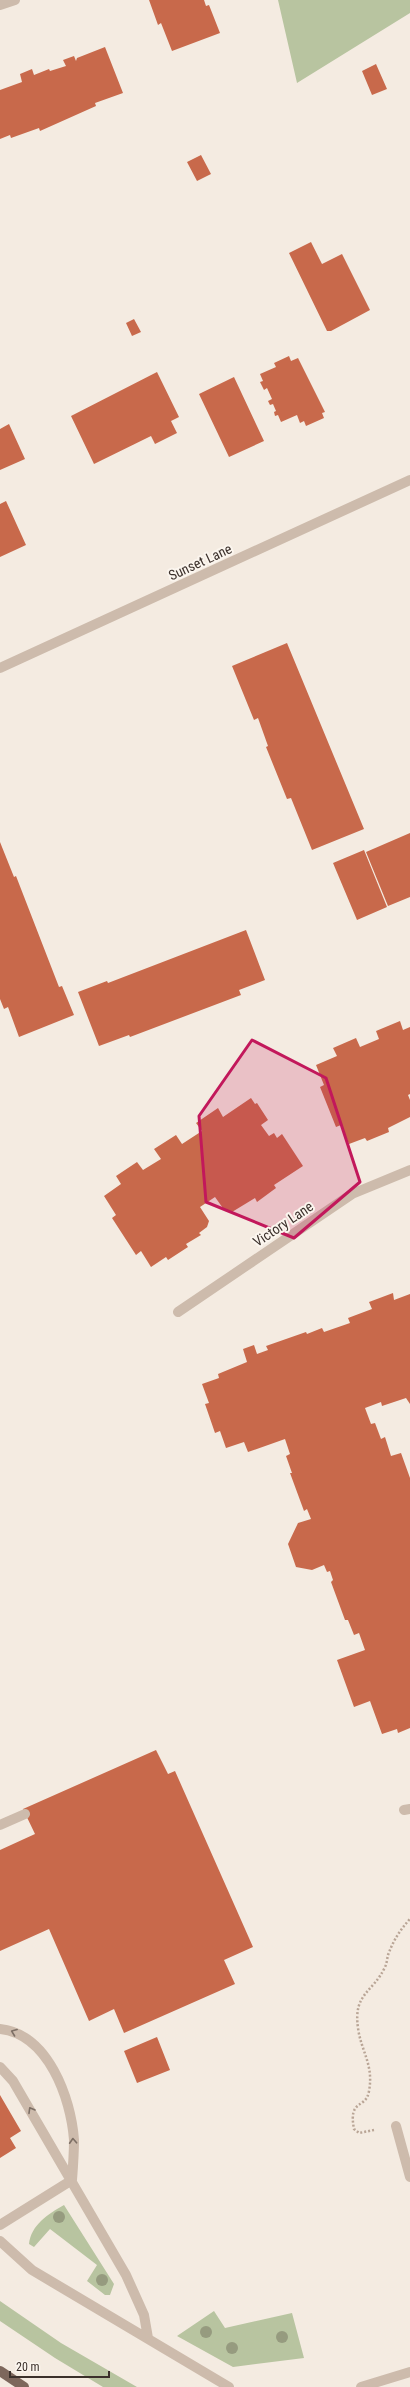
<svg xmlns="http://www.w3.org/2000/svg" width="410" height="2387" font-family="'Roboto Condensed',sans-serif">
<style>
.green{fill:#b8c4a0}
.building{fill:#c8694b}
.lines{fill:none;stroke-linecap:round;stroke-linejoin:round}
.path{stroke:#b9a596;stroke-width:2.5;stroke-dasharray:2 2;stroke-linecap:butt}
.lane{stroke:#cdbbac;stroke-width:10}
.street{stroke:#cdbbac;stroke-width:10}
.primary{stroke:#7d675c;stroke-width:10}
.tree{fill:#969b7f}
.oneway{stroke:#7d6f65}
.marked{fill:#c2185b;fill-opacity:0.2;stroke:#c2185b;stroke-width:3;stroke-linejoin:round}
.labels{text-anchor:middle;stroke-width:4;stroke-linejoin:round;paint-order:stroke}
.street-label{font-size:14px;fill:#3b302b;stroke:#fbf5ee}
</style>
<rect width="100%" height="100%" fill="#f4ebe1"/>
<!-- green -->
<path class="green" d="M278,0H410V13L297,83Z
M64,2205L114,2284L110,2295H105L87,2281L97,2265L50,2229L34,2247L29,2244C31,2225 48,2214 64,2205Z
M0,2301L61,2343L137,2387H103L55,2358L0,2321Z
M214,2311L225,2328L292,2313L304,2358L233,2367L177,2336Z"/>
<!-- building -->
<path class="building" d="M149,0H204L206,6L209,5L220,33L172,51L161,23L158,25Z
M105,47L123,93L95,103L96,106L40,131L39,128L11,138L10,135L0,139V90L22,82L20,74L32,69L34,75L49,69L50,71L66,66L63,60L74,56L76,61L77,58Z
M376,64L387,89L372,95L362,71Z
M201,155L211,174L197,181L187,162Z
M311,242L322,264L342,254L370,310L331,331H327L289,253Z
M134,319L141,332L132,336L126,323Z
M289,356L291,361L298,358L325,412L322,413L324,418L306,426L304,421L300,423L297,415L281,422L278,415L275,416L274,412L276,411L273,404L270,405L268,401L272,399L267,388L264,390L260,382L263,381L260,374L276,367L274,363Z
M157,372L179,417L171,421L177,433L155,444L151,436L94,464L71,416Z
M234,377L264,441L229,457L199,394Z
M9,424L25,459L0,470V429Z
M6,501L26,545L0,557V504Z
M287,643L364,829L312,850L291,798L287,799L266,747L268,746L258,718L254,720L232,666Z
M410,833V897L388,906L366,852Z
M0,842L14,877L16,876L59,987L62,986L74,1015L19,1037L8,1007L4,1009L0,999Z
M364,850L387,907L357,920L333,863Z
M246,930L265,980L239,990L241,995L130,1037L129,1035L99,1046L78,992L107,981L108,983Z
M400,1021L403,1030L410,1027V1094L408,1095L410,1100V1117L388,1128L389,1132L367,1141L365,1138L349,1144L341,1125L336,1127L320,1087L324,1085L316,1065L337,1056L333,1048L356,1038L360,1047L379,1039L376,1031Z
M251,1098L255,1104L257,1103L268,1120L261,1125L269,1136L274,1133L277,1138L282,1134L303,1166L274,1185L276,1188L257,1202L255,1198L232,1212L225,1211L215,1197L200,1207L209,1221L207,1227L199,1233L201,1235L186,1244L188,1247L168,1260L166,1257L151,1267L141,1251L136,1255L112,1218L116,1215L104,1196L121,1184L116,1176L137,1162L143,1170L161,1159L154,1149L176,1135L182,1144L202,1131L196,1123L218,1108L223,1117Z
M393,1293L394,1300L410,1294V1404L406,1398L382,1406L381,1402L365,1408L371,1424L375,1423L381,1439L385,1437L391,1456L401,1453L410,1478V1728L398,1733L397,1729L382,1734L370,1701L354,1707L337,1660L365,1650L359,1633L354,1635L348,1620H345L331,1582L333,1580L330,1571L327,1572L324,1565L312,1570L296,1567L288,1544L298,1523L311,1519L307,1509L304,1511L290,1473H292L286,1456L290,1454L285,1439L248,1452L244,1442L226,1448L220,1431L215,1433L205,1404L209,1403L202,1384L219,1378L218,1374L247,1362L243,1349L254,1345L257,1354L268,1350L266,1346L306,1332L307,1334L322,1328L324,1332L350,1323L348,1318L372,1309L369,1302Z
M156,1750L168,1774L175,1771L253,1947L224,1960L235,1984L124,2033L114,2009L89,2021L49,1929L0,1951V1850L35,1834L23,1809Z
M157,2037L170,2070L137,2083L124,2051Z
M0,2095L21,2131L10,2138L16,2148L0,2158Z"/>
<g class="lines">
<!-- path -->
<path class="path" d="M374,2130L359,2133L354,2129C348,2098 366,2110 369,2091C374,2065 361,2051 358,2028C353,1993 373,1993 385,1967C387,1963 387,1959 388,1955C393,1941 400,1930 410,1919"/>
<!-- lane -->
<path class="lane" d="M0,1825L25,1814
M0,2029C48,2034 71,2098 74,2140C74,2154 73,2167 72,2180
M0,2067L13,2081L126,2275L144,2315L148,2338
M396,2126L410,2177
M0,2225L72,2180
M0,2241L32,2270L229,2387
M361,2387L410,2372"/>
<!-- street -->
<path class="street" d="M0,5L15,0
M0,668L410,480
M178,1312L352,1194L410,1170
M404,1810L410,1809"/>
<!-- primary -->
<path class="primary" d="M0,2371L24,2387"/>
</g>
<!-- trees -->
<g class="tree">
<circle cx="59" cy="2217" r="6"/>
<circle cx="102" cy="2280" r="6"/>
<circle cx="206" cy="2332" r="6"/>
<circle cx="282" cy="2337" r="6"/>
<circle cx="232" cy="2348" r="6"/>
</g>
<!-- one-way arrows -->
<defs><path id="oneway-chevron" d="M-2-3.5L2.5 0L-2 3.5" fill="none" stroke-width="1.6" stroke-linecap="round" stroke-linejoin="round"/></defs>
<g class="oneway">
<use href="#oneway-chevron" transform="translate(14 2032) rotate(-159)"/>
<use href="#oneway-chevron" transform="translate(31 2110) rotate(-120)"/>
<use href="#oneway-chevron" transform="translate(73 2141) rotate(-93)"/>
</g>
<!-- marked area -->
<path class="marked" d="M252,1040L326,1078L360,1182L294,1238L206,1202L199,1116Z"/>
<g class="labels">
<!-- street labels -->
<g class="street-label">
<text transform="translate(200 562) rotate(-25)" y="5">Sunset Lane</text>
<text transform="translate(283 1224) rotate(-34)" y="5">Victory Lane</text>
</g>
</g>
<!-- scale -->
<path d="M10 2371v6h99v-6" fill="none" stroke="#3b302b" stroke-width="2"/>
<text x="16" y="2371" font-size="12" fill="#3b302b" stroke="#fbf5ee" stroke-width="3" paint-order="stroke">20 m</text>
</svg>
